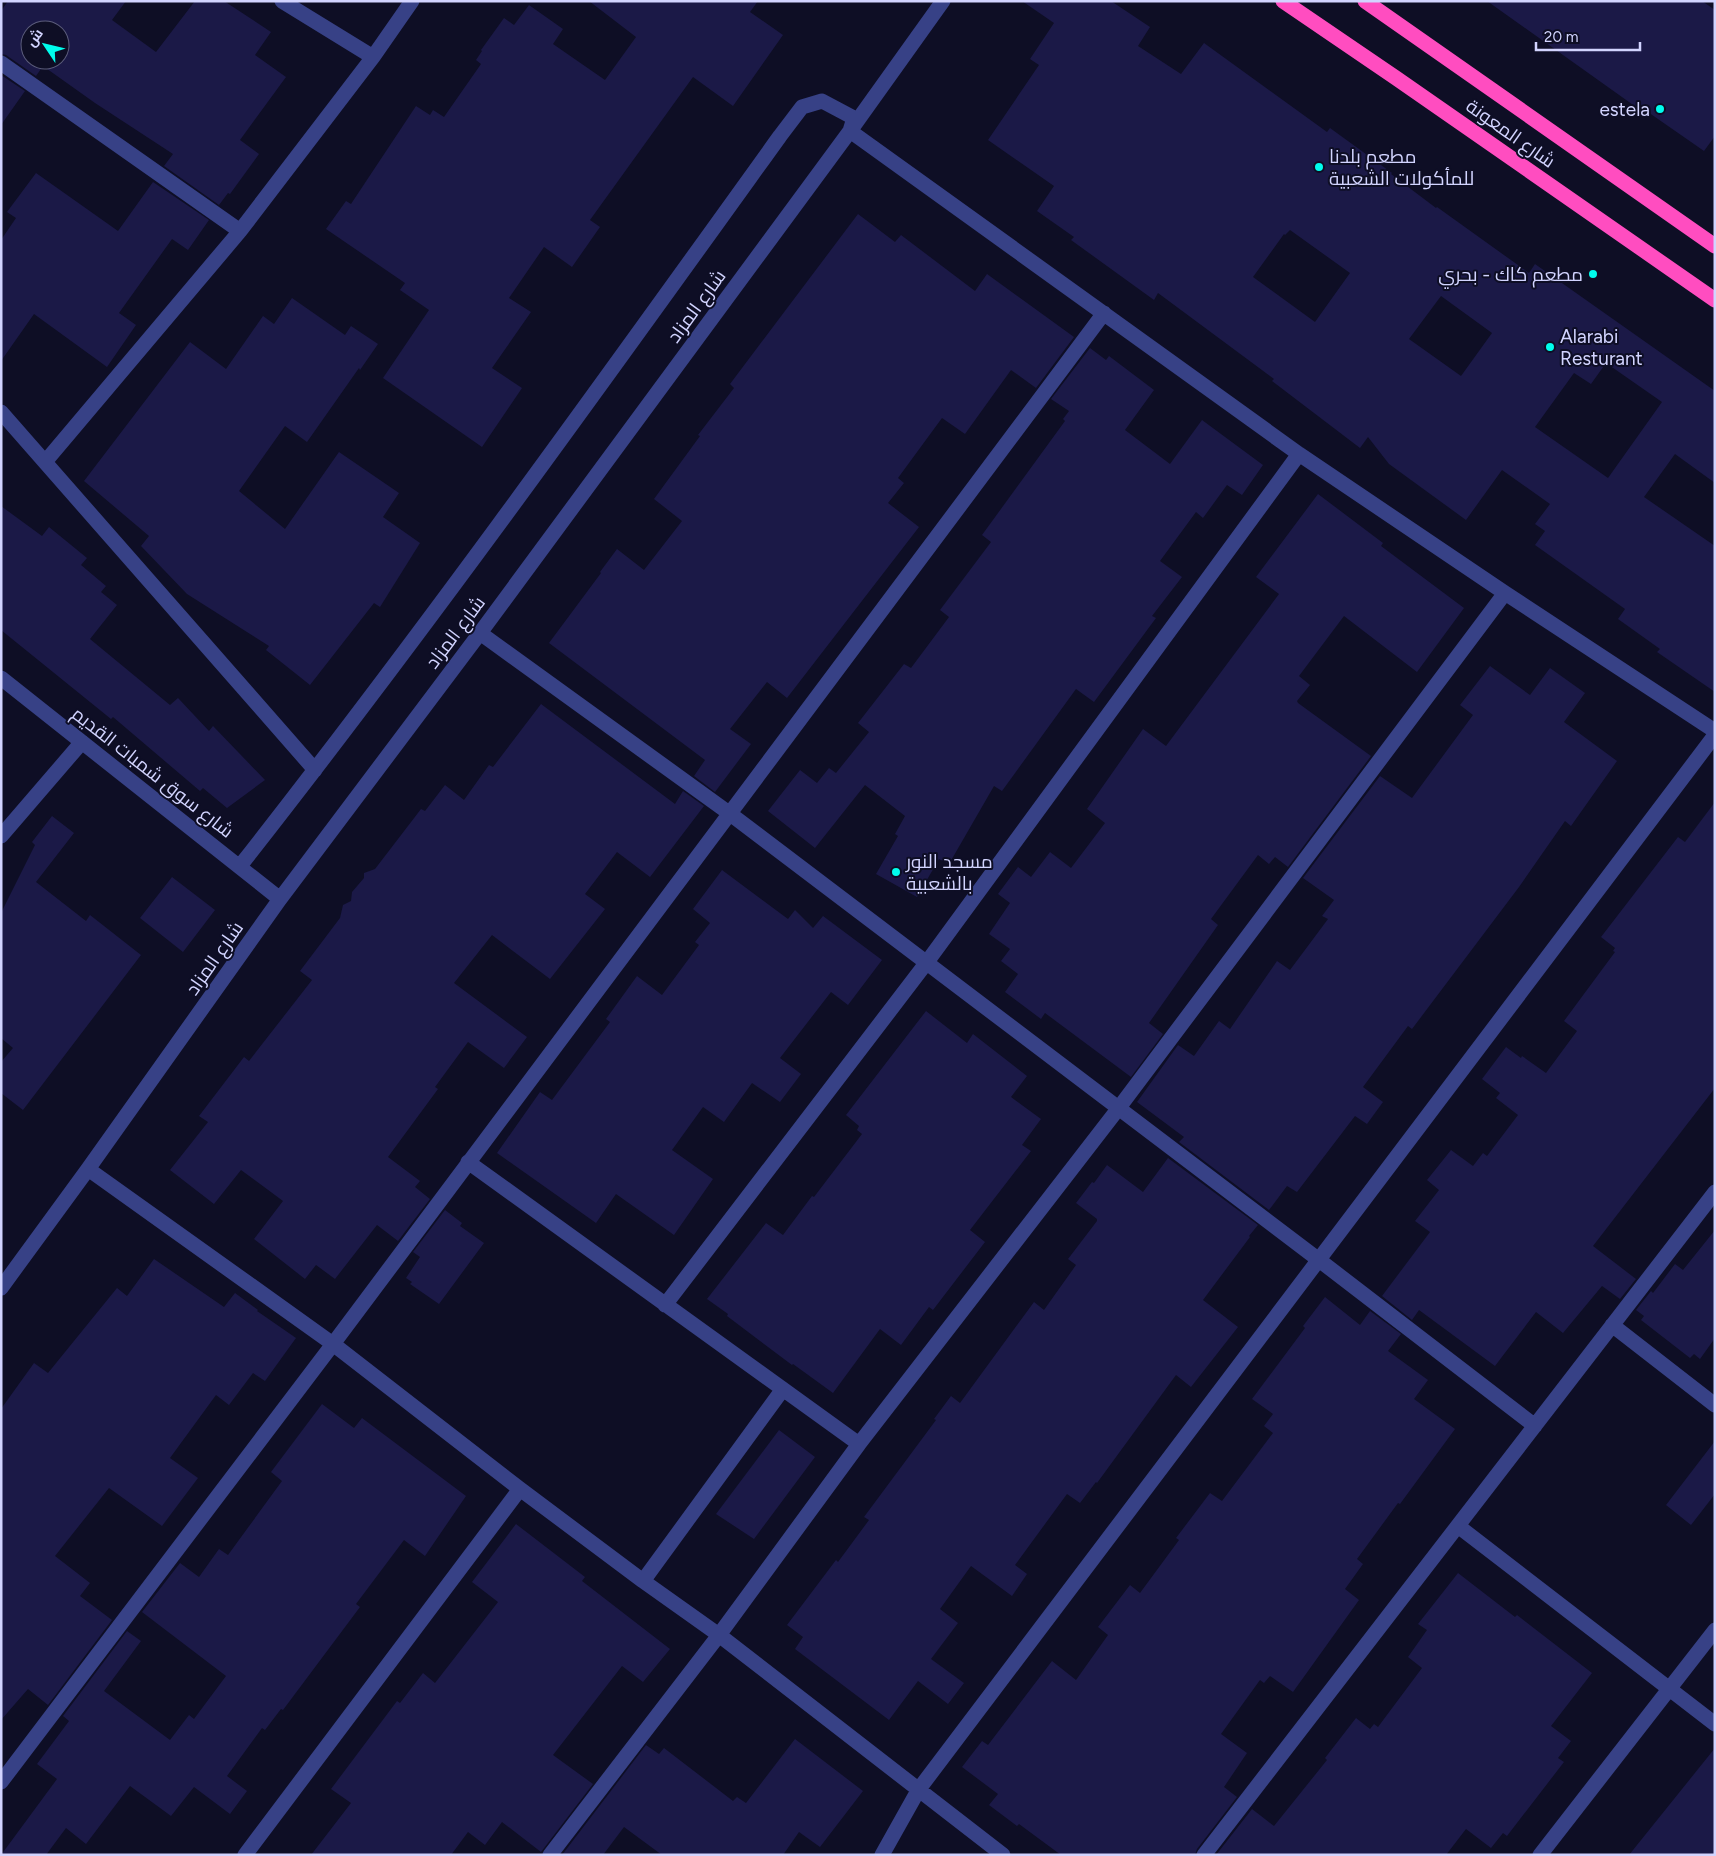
<svg xmlns="http://www.w3.org/2000/svg" width="1716" height="1856" font-family="Figtree,Cairo,sans-serif">
<style>
.building{fill:#1b1947;fill-rule:evenodd}
.lines{fill:none;stroke-linecap:round;stroke-linejoin:round}
.minor{stroke:#374186;stroke-width:15}
.highway{stroke:#ff4dc0;stroke-width:15}
.poi-dot{fill:#00fded;stroke:#0e0e25;stroke-width:2}
.labels{text-anchor:middle;stroke-width:4;stroke-linejoin:round;paint-order:stroke}
.poi-label{font-size:19px;fill:#d2d4ff;stroke:#0e0e25;text-anchor:start}
.street-label{font-size:19px;fill:#d2d4ff;stroke:#0e0e25}
</style>
<rect width="100%" height="100%" fill="#0e0e25"/>
<!-- building -->
<path class="building" d="M8,1H126L112,20L156,52L195,1H224L271,32L255,55L286,77L240,140L259,154L230,194L228,193L219,205L164,166L173,154L95,103L43,66L36,76L6,55L1,54V11ZM30,30H60V60H30Z
M589,1H758L750,12L783,35L733,106L693,77L590,220L600,227L572,267L544,247L509,298L531,312L492,368L522,388L482,447L383,378L429,310L400,290L405,283L326,229L346,201L351,204L416,106L430,115L433,110L444,117L481,64L476,60L482,51L481,50L504,18L514,25L529,5L563,29L553,44L605,80L636,37Z
M1022,1H1111L1150,27L1138,46L1181,74L1204,43L1327,132L1330,128L1392,173L1391,174L1436,208L1437,207L1529,273L1535,264L1715,391V483L1675,454L1644,497L1715,546V692L1657,652L1660,649L1618,619L1625,609L1535,545L1545,531L1535,524L1550,504L1502,470L1466,520L1389,464L1368,437L1360,448L1272,381L1274,379L1158,293L1154,300L1071,240L1074,237L1037,211L1054,186L988,140L1039,65L1030,59L1054,23ZM1290,230L1350,273L1315,322L1253,277L1284,234L1285,235ZM1441,296L1492,333L1461,376L1409,339ZM1606,363L1662,402L1608,478L1535,427L1574,373L1591,384Z
M1487,1H1702L1715,10V136L1704,151L1645,110L1643,112Z
M1,75L25,91L1,125Z
M36,173L118,231L153,182L209,220L188,250L172,239L119,313L136,325L107,367L34,314L1,361V240L16,218L7,212Z
M858,214L895,242L901,235L975,291L987,274L1074,337L1036,388L1011,370L965,434L942,418L898,478L904,483L888,503L919,527L787,698L767,682L730,729L751,744L715,792L694,776L705,760L549,643L601,573L600,572L617,549L644,570L682,521L654,499L700,436L698,435L734,388L730,384Z
M292,298L345,335L351,326L378,344L360,370L359,368L307,442L285,426L239,491L285,529L339,452L399,493L383,517L420,543L380,607L374,603L310,685L266,650L269,646L187,594L141,546L149,536L84,481L190,342L226,369L263,316L274,324Z
M1090,348L1106,360L1109,356L1154,390L1125,430L1170,464L1202,420L1263,465L1242,495L1227,485L1203,518L1196,512L1160,561L1182,577L1152,616L1156,618L1094,702L1076,689L1002,791L994,786L949,864L939,859L917,897L876,874L898,836L895,834L905,816L865,785L815,848L768,811L800,770L817,783L829,768L836,773L869,732L858,723L904,664L911,668L949,617L940,610L991,542L982,535L1065,421L1063,419L1069,411L1051,399Z
M1318,494L1383,543L1381,546L1464,608L1417,672L1344,616L1299,676L1310,685L1297,701L1298,703L1371,756L1288,867L1275,857L1269,864L1258,855L1211,919L1218,925L1149,1023L1163,1034L1131,1077L1045,1013L1041,1019L1005,992L1018,974L1001,961L1010,949L989,934L1010,903L998,894L1018,867L1031,877L1050,852L1071,868L1105,823L1087,809L1143,729L1166,746L1279,594L1256,577Z
M1,506L42,536L49,527L87,558L81,565L106,586L101,592L117,605L90,639L170,705L178,698L209,731L213,726L265,780L227,808L203,788L200,791L113,717L111,719L1,630Z
M1490,666L1530,695L1550,668L1585,693L1564,722L1617,761L1571,826L1565,821L1519,887L1412,1029L1408,1026L1363,1087L1383,1102L1367,1124L1355,1116L1297,1192L1287,1186L1269,1210L1179,1142L1184,1137L1137,1102L1178,1045L1194,1056L1219,1021L1230,1029L1277,961L1290,970L1328,919L1322,916L1334,900L1303,878L1380,776L1412,798L1473,715L1460,705Z
M541,704L675,804L683,791L704,806L650,877L617,852L585,894L605,909L550,979L492,935L454,983L527,1037L504,1068L468,1042L435,1087L438,1089L388,1157L420,1181L415,1187L430,1199L398,1241L377,1225L335,1279L316,1265L305,1279L254,1239L283,1201L241,1170L214,1204L170,1170L208,1122L199,1116L244,1057L249,1061L312,980L300,971L340,918L343,905L351,901L352,892L364,878V873L375,869L421,809L425,811L445,785L464,800L489,765L493,767Z
M1715,802V1088L1593,1246L1636,1279L1620,1299L1602,1286L1563,1333L1536,1312L1495,1366L1419,1310L1412,1320L1382,1296L1430,1232L1415,1221L1439,1190L1427,1180L1451,1150L1473,1166L1483,1153L1487,1156L1518,1115L1496,1098L1500,1093L1482,1079L1506,1047L1521,1058L1522,1056L1546,1073L1577,1031L1564,1021L1615,952L1613,951L1615,948L1601,937L1678,837L1685,842Z
M52,816L74,833L36,882L86,921L90,915L141,955L23,1110L1,1093V1062L13,1048L1,1038V913L35,845L32,842Z
M722,870L788,919L795,910L813,928L823,916L882,960L848,1005L831,992L780,1058L801,1074L780,1102L752,1083L724,1122L703,1107L672,1150L713,1179L674,1235L616,1194L596,1223L497,1153L540,1092L552,1100L610,1022L606,1019L637,976L662,995L699,945L695,942L710,923L693,909Z
M172,877L215,910L183,952L140,918Z
M926,1011L967,1043L973,1034L1027,1076L1011,1097L1041,1119L1022,1145L1031,1151L970,1230L985,1242L933,1310L929,1307L901,1345L880,1329L833,1393L793,1364L792,1365L727,1316L728,1314L707,1299L766,1223L783,1235L812,1196L814,1197L862,1134L857,1130L859,1126L846,1115Z
M1168,1158L1258,1225L1249,1236L1250,1237L1203,1300L1238,1327L1191,1387L1176,1375L1097,1483L1096,1482L1080,1503L1067,1494L1015,1565L1027,1574L1012,1596L971,1566L940,1609L958,1623L931,1659L964,1683L948,1704L918,1681L889,1720L795,1649L803,1637L787,1625L836,1560L838,1562L869,1520L864,1517L936,1420L934,1419L951,1396L960,1403L1034,1302L1044,1310L1076,1265L1068,1259L1097,1221V1219L1076,1203L1092,1182L1094,1183L1107,1165L1143,1192Z
M445,1210L462,1223L460,1226L484,1243L439,1304L410,1284L412,1282L406,1278L420,1257L413,1252Z
M1715,1230V1338L1700,1359L1694,1354L1690,1358L1641,1320L1644,1316L1636,1310L1651,1291L1653,1293L1675,1264L1683,1270Z
M154,1259L224,1307L235,1293L258,1310L257,1311L296,1338L265,1381L253,1373L229,1405L216,1395L170,1458L198,1478L162,1526L109,1488L55,1556L90,1583L80,1596L112,1620L48,1705L28,1689L1,1720V1409L34,1363L48,1373L117,1288L127,1296Z
M1325,1297L1360,1325L1370,1311L1401,1334L1388,1351L1428,1380L1414,1399L1455,1429L1400,1504L1398,1503L1357,1559L1363,1564L1345,1589L1359,1600L1293,1692L1270,1676L1264,1683L1260,1680L1221,1734L1247,1753L1224,1787L1237,1797L1197,1849L1195,1855H1061L1019,1824L1017,1826L989,1805L998,1794L962,1767L982,1741L988,1745L1052,1661L1076,1680L1108,1635L1098,1627L1130,1585L1140,1593L1179,1540L1176,1538L1210,1493L1222,1501L1273,1433L1264,1426L1273,1414L1252,1399L1305,1328L1303,1326Z
M322,1404L354,1428L362,1418L466,1496L425,1556L404,1540L356,1604L360,1607L283,1710L281,1709L265,1730L262,1728L227,1776L247,1791L230,1814L194,1787L171,1816L130,1786L86,1844L66,1828L46,1855H1L57,1779L37,1764L69,1721L63,1716L127,1631L141,1641L104,1691L170,1740L189,1715L194,1719L226,1676L142,1612L180,1563L199,1577L219,1549L228,1555L282,1481L271,1472Z
M779,1430L815,1457L754,1539L716,1514Z
M1715,1441V1494L1691,1525L1666,1505Z
M516,1524L585,1577L582,1581L670,1649L643,1682L622,1666L553,1755L593,1784L541,1852L502,1822L485,1845L468,1832L451,1855H311L351,1803L331,1789L397,1701L400,1703L423,1673L435,1683L498,1602L472,1582Z
M1458,1573L1515,1617L1517,1615L1592,1673L1551,1726L1571,1741L1558,1758L1564,1762L1507,1836L1503,1833L1491,1848L1466,1829L1446,1855H1216L1252,1809L1274,1826L1327,1760L1325,1758L1356,1718L1370,1729L1374,1724L1378,1727L1422,1668L1408,1657L1427,1630L1418,1624Z
M795,1739L863,1791L820,1847L799,1832L783,1855H662L624,1827L603,1855H562L646,1745L659,1754L664,1748L733,1801L737,1797L746,1803Z
M1715,1748V1855H1629Z"/>
<g class="lines">
<!-- minor -->
<path class="minor" d="M282,1L373,57
M1,63L240,231
M1,412L315,770
M45,462L240,231L373,57L412,1
M480,633L729,813L1319,1260L1535,1426
M1,678L280,899
M1,836L82,742
M240,866C427,628 603,382 780,136L802,107L822,101L854,118L850,131L1299,454L1505,593L1715,731
M468,1162L859,1444
M88,1169L333,1344L520,1489L643,1581L719,1635L1003,1855
M1,1288L88,1169L280,899L480,633L850,131L943,1
M665,1305L927,962L1299,454
M1612,1325L1715,1405
M1458,1526L1715,1724
M643,1581L783,1389
M1,1782L333,1344L1104,313
M245,1855L520,1489
M550,1855L719,1635L859,1444L1118,1109L1505,593
M882,1855L919,1789L1715,735
M1204,1855L1715,1192
M1540,1855L1715,1630"/>
<!-- highway -->
<path class="highway" d="M1283,1L1396,78L1715,300
M1365,1L1715,246"/>
</g>
<!-- markers -->
<g class="poi-dot">
<circle cx="1660" cy="109" r="5"/>
<circle cx="1319" cy="167" r="5"/>
<circle cx="1593" cy="274" r="5"/>
<circle cx="1550" cy="347" r="5"/>
<circle cx="896" cy="872" r="5"/>
</g>
<g class="labels">
<!-- poi labels -->
<g class="poi-label">
<text x="1650" y="116" text-anchor="end">estela</text>
<text x="1329" y="163">مطعم بلدنا<tspan x="1329" dy="22">للمأكولات الشعبية</tspan></text>
<text x="1583" y="281" text-anchor="end">مطعم كاك - بحري</text>
<text x="1560" y="343">Alarabi<tspan x="1560" dy="22">Resturant</tspan></text>
<text x="906" y="868">مسجد النور<tspan x="906" dy="22">بالشعبية</tspan></text>
</g>
<!-- street labels -->
<g class="street-label">
<text transform="translate(1511 133) rotate(35)" y="7">شارع المعونة</text>
<text transform="translate(696 306) rotate(-54)" y="7">شارع المزاد</text>
<text transform="translate(455 632) rotate(-53)" y="7">شارع المزاد</text>
<text transform="translate(153 772) rotate(38)" y="7">شارع سوق شمبات القديم</text>
<text transform="translate(214 958) rotate(-55)" y="7">شارع المزاد</text>
</g>
</g>
<!-- border -->
<rect width="1716" height="1856" fill="none" stroke="#d2d4ff" stroke-width="5"/>
<!-- north arrow -->
<g transform="translate(45 45) rotate(305)"><circle r="24" fill="#0e0e25" stroke="#5c5d7c"/>
<path d="M0-4L9 19L0 12L-9 19Z" fill="#00fded"/>
<text y="-8" font-size="14" font-weight="bold" text-anchor="middle" fill="#d2d4ff">ش</text>
</g>
<!-- scale -->
<path d="M1536 42v8h104v-8" fill="none" stroke="#d2d4ff" stroke-width="2.5"/>
<text x="1544" y="42" font-size="15" fill="#d2d4ff" stroke="#0e0e25" stroke-width="4" paint-order="stroke">20 m</text>
</svg>
